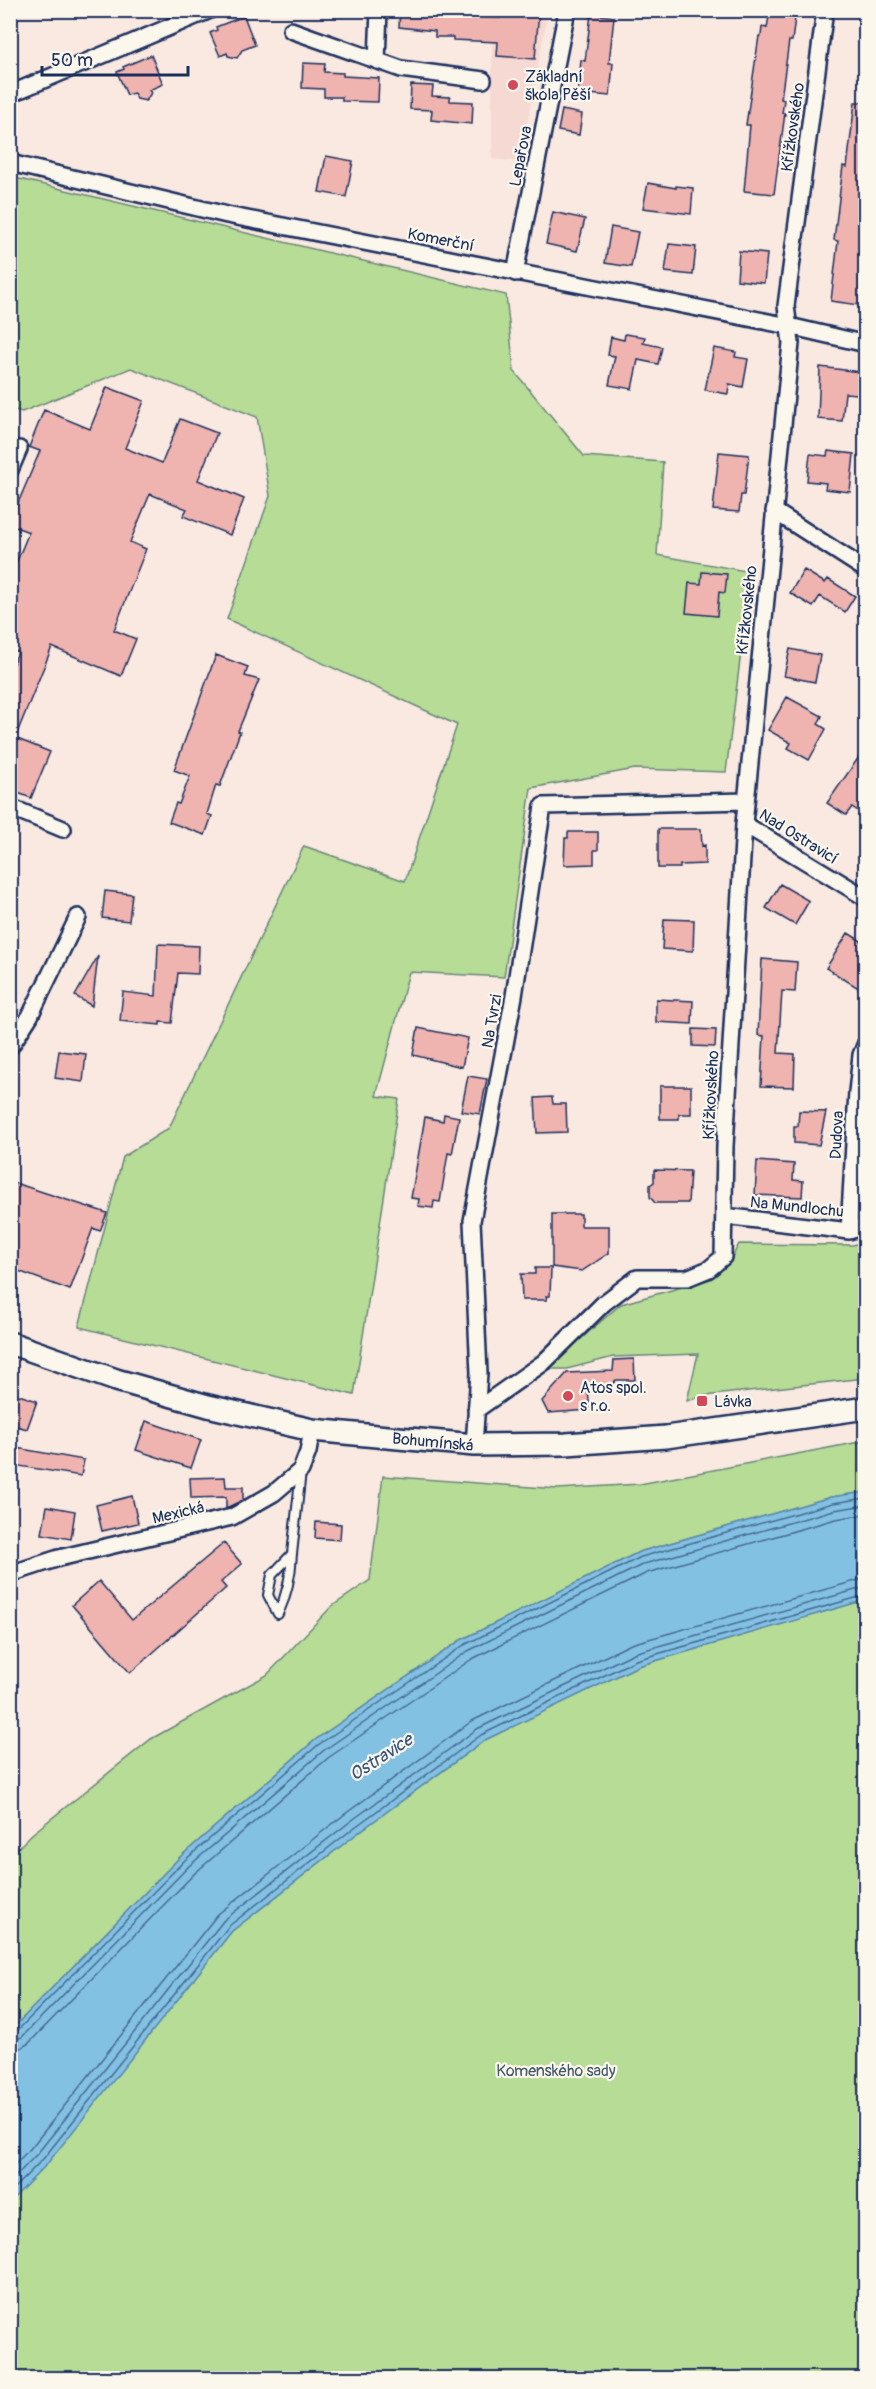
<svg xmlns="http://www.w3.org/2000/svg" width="876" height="2389" font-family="Pangolin,sans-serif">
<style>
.built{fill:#f6d9d2}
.green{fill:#b7dc96;stroke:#69867a;stroke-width:1.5}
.water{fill:#83c1e3;stroke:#5987ae;stroke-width:1.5}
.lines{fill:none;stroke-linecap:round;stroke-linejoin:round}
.shore{stroke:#456993;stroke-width:1.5}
.building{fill:#efb3b0;stroke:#1b2f5e;stroke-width:1.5}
.service-casing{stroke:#1b2f5e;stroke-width:12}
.minor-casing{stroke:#1b2f5e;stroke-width:20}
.secondary-casing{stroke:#1b2f5e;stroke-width:26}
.service{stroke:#fbf7ec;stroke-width:8}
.minor{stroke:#fbf7ec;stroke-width:15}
.secondary{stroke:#fbf7ec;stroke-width:21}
.poi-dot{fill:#d1495b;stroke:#fbf7ec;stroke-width:2}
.labels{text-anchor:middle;stroke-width:4.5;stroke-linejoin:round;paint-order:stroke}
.poi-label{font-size:16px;fill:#1b2f5e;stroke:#fbf7ec;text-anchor:start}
.street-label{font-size:16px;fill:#1b2f5e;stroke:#fbf7ec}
.park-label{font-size:16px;fill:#425a6c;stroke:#fbf7ec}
.water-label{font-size:18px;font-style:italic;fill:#35547f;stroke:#fbf7ec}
</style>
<rect width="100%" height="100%" fill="#f9e9e0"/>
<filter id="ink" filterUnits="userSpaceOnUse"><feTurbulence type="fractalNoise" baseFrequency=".0167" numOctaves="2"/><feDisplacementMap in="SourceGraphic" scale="12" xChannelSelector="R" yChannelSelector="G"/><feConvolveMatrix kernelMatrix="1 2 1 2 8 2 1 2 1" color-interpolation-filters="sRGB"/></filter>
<g filter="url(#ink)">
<!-- built -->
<path class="built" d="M492,11H548L520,162L492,159Z"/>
<!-- green -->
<path class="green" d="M11,177L506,295L514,371L584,456L663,462L657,555L751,572L726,772L635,769L531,788L504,977L409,972L376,1096L399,1099L354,1395L79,1327L123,1157L169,1128L304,846L405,881L457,725L227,619L270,496L257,417L131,368L22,412L11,409Z
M865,1241V1378L704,1396L687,1401L698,1354L613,1357L567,1369H546L621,1304L711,1279L730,1261L739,1244L853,1245Z
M865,1441V1492L831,1497L639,1552L461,1640L315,1740L180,1857L11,2030V1855L32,1834L151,1739L267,1675L331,1607L370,1580L383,1476L558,1489L640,1484Z
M865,1600V2378H11L10,2201L47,2163L232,1931L359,1832L485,1740L638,1666Z"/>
<!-- water -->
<path class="water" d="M865,1492V1600L638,1666L485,1740L359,1832L232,1931L47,2164L11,2201V2030L180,1857L315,1740L461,1640L639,1552L831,1497Z"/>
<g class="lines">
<!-- shore -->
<path class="shore" d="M10,2033L17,2031L184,1861L318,1745L464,1645L641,1557L833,1503L866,1498
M10,2041L22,2037L189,1866L323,1751L468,1651L644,1564L834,1510L866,1505
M10,2050L21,2048L29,2043L195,1873L328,1758L472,1659L647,1573L836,1519L866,1514
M10,2169L30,2149L218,1914L345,1814L472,1721L631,1644L866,1578
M10,2182L37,2154L224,1920L351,1821L477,1729L634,1653L866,1587
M10,2192L43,2159L229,1926L355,1827L481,1735L636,1660L866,1595"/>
</g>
<!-- building -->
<path class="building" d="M400,10H436V13H454V16L500,18V10H539L535,59L497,56L498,42L453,40V37H435V31L399,27Z
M770,10H796L792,41H789L781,99L784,100L782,113H785L774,194L744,191L750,125H746L759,36H761L762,27L767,28Z
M591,14L614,17L609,63H613L610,96L578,93L581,60L585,61Z
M244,16L255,45L242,50L237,58L228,56L227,53L220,56L210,33L217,30L216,27Z
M151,55L163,84L149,90L151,93L146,101L137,99L134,93L127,95L117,72L124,69L123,67Z
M303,63L325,64L324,72L343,73V76L379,78L378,102L342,101V97H324V89L302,88Z
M411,85L433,86L432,96L450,97V101L473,102L472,124L431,120L432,110L410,109Z
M855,102H866V306L831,301L838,241L834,240L843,166L847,167Z
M562,110L582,114L579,135L558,131Z
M326,156L353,161L346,197L319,192Z
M648,183L676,188V186L693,188L691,214L643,208Z
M553,212L585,219L577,251L546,244Z
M611,227L638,232L631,267L605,263Z
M669,244L696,247L693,275L665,272Z
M739,251L767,254L764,283L737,280Z
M625,334L645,337L643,343L662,347L658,364L638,360L632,389L609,385L615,356L608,355L611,337L624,340Z
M714,348L736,352L735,357L748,359L743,387L729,384L728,394L705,390Z
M820,367L860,372L858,394L845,393L842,421L818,419Z
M107,387L144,401L125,448L162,463L180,419L217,433L198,480L244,499L230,535L183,516L187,509L150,494L130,542L146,549L114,630L136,639L121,676L52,647L15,738L50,752L31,798L10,790V671L18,652L10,649V578L29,532L10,525V522L40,451L29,447L44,410L90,429Z
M828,451L854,454L850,492L825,489L826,483L807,481L810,454L827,456Z
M719,452L749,455L744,495H741L739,512L713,510Z
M804,570L825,583L828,579L855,596L845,612L820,596L813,607L790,593Z
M702,572L727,574L725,593L719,592L717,616L686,613L689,583L701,584Z
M790,649L820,655L815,682L784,676Z
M216,655L248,667L245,676L259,680L238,731L240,732L220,786L216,785L207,814L212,816L205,835L169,822L176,803L179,804L190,776L174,770Z
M787,697L822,716L818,724L826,729L809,760L788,748L791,743L768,730Z
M866,747V799L858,811L852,807L846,815L827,803Z
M658,829H701L702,846L705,845V864L680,865V868H658Z
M568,832H598V850H594V864L564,865L565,838H568Z
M780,884L809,901L795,925L766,908Z
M105,891L132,894L129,921L102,918Z
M664,919L694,920L693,951L662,949Z
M848,933L866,944V979L860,989L826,968Z
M158,944L199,946L198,974L178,973L172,1023L160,1022V1025L120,1021L123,992L156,996Z
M98,956L92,1006L75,996Z
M762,959L797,962L795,992L782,991L778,1053L795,1054L794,1087L761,1086L764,1036L758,1035Z
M656,999L693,1001L692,1024L656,1022Z
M418,1028L468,1038L462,1067L413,1055Z
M693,1029L716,1030L715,1047L693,1046Z
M59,1051L86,1054L83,1082L55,1078Z
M468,1076L487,1079L480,1114L461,1111Z
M660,1086H691V1114H679V1119H660Z
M552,1097L553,1104H566L567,1132L537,1133L535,1098Z
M799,1111L826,1112L819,1145L794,1143V1126H798Z
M444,1114L459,1117L452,1154L448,1153L440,1202L434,1201L433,1208L418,1206L419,1199L411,1198L425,1117L443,1121Z
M757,1161L794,1164L793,1180L803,1181L802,1197L755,1195Z
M654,1170L690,1171L688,1203H655L650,1197V1185L654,1182Z
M15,1183L107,1213L100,1231L93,1228L70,1290L10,1268V1196Z
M552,1214H581V1226H609V1253L582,1271L552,1267Z
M535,1268H551L550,1296H546L547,1300H522L521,1274H535Z
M634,1359L635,1380H616L607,1390L588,1391L590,1410L548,1413L542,1401L567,1373L613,1371L614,1360Z
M10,1392L37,1401L27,1429L10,1424Z
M146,1421L201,1440L191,1468L136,1450Z
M16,1448L84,1460L81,1476L13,1465Z
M225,1477L226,1487H243V1500L226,1508V1497L191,1498L190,1478Z
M132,1496L138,1523L102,1531L96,1505Z
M47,1506L75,1511L71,1539L42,1534Z
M316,1522L341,1524L340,1540L315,1538Z
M224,1543L242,1564L221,1582L226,1588L130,1673L72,1605L99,1581L132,1620Z"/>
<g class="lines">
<defs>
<path id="service" d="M292,1554C291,1576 287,1595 278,1614L268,1595L272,1575L292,1554L301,1471"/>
<path id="minor" d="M291,30L401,69L483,80
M377,61L379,10
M10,94L210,10
M10,163L227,215L789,326L866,344
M515,273L567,10
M10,470L19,449
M774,511L866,570
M10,807L63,829
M744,824L866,898
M10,1047L30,1016L78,917
M724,1216L849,1231L866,1226
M849,1231L857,1092L861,1055L866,1043
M476,1410L543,1363L604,1303L637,1278H687L709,1269L723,1257L725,1146L744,824L791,343L786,306L825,10
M474,1445L479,1373L472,1221L514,996L543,806L746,801
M10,1574L59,1558L232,1517L274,1493L301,1470L308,1452L312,1430"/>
<g id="secondary">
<path id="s1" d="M10,1343L116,1380L208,1406L312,1430L474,1445L566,1444L666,1437L866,1408"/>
</g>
</defs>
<!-- service casing -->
<use href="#service" class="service-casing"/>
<!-- minor casing -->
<use href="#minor" class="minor-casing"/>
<!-- secondary casing -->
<use href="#secondary" class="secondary-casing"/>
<!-- service -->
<use href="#service" class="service"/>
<!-- minor -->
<use href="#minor" class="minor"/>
<!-- secondary -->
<use href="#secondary" class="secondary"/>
</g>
</g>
<!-- markers -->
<g class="poi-dot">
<circle cx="513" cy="85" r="6"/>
<circle cx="568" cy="1396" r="6"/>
<rect x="696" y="1395" width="12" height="12" rx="3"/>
</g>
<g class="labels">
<!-- poi labels -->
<g class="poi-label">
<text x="525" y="82">Základní<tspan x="525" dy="18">škola Pěší</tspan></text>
<text x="580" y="1393">Atos spol.<tspan x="580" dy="18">s r.o.</tspan></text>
<text x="714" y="1407">Lávka</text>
</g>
<!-- street labels -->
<g class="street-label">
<text transform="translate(792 127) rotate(-82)" y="6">Křížkovského</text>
<text transform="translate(520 156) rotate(-79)" y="6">Lepařova</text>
<text transform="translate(441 239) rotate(11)" y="6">Komerční</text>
<text transform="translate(746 610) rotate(-84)" y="6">Křížkovského</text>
<text transform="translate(799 836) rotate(32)" y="6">Nad Ostravicí</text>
<text transform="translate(491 1021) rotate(-80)" y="6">Na Tvrzi</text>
<text transform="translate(710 1095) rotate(-87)" y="6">Křížkovského</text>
<text transform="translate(836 1135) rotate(-87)" y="6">Dudova</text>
<text transform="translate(797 1206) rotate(6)" y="6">Na Mundlochu</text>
<text dy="6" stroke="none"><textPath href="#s1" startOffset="436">Bohumínská</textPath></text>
<text transform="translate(178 1512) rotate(-13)" y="6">Mexická</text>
</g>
<!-- park labels -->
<g class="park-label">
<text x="556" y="2076">Komenského sady</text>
</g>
<!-- water labels -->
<g class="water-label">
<text transform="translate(381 1757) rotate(-33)" y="6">Ostravice</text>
</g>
</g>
<!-- margin -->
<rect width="876" height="2389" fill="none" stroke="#fbf7ec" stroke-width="36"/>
<rect x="18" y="18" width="840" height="2353" fill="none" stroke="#1b2f5e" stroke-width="2" filter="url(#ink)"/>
<!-- scale -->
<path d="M42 66v9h146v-9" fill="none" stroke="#1b2f5e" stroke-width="3"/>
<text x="51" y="66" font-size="18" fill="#1b2f5e" stroke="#fbf7ec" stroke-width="4.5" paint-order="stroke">50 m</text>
</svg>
